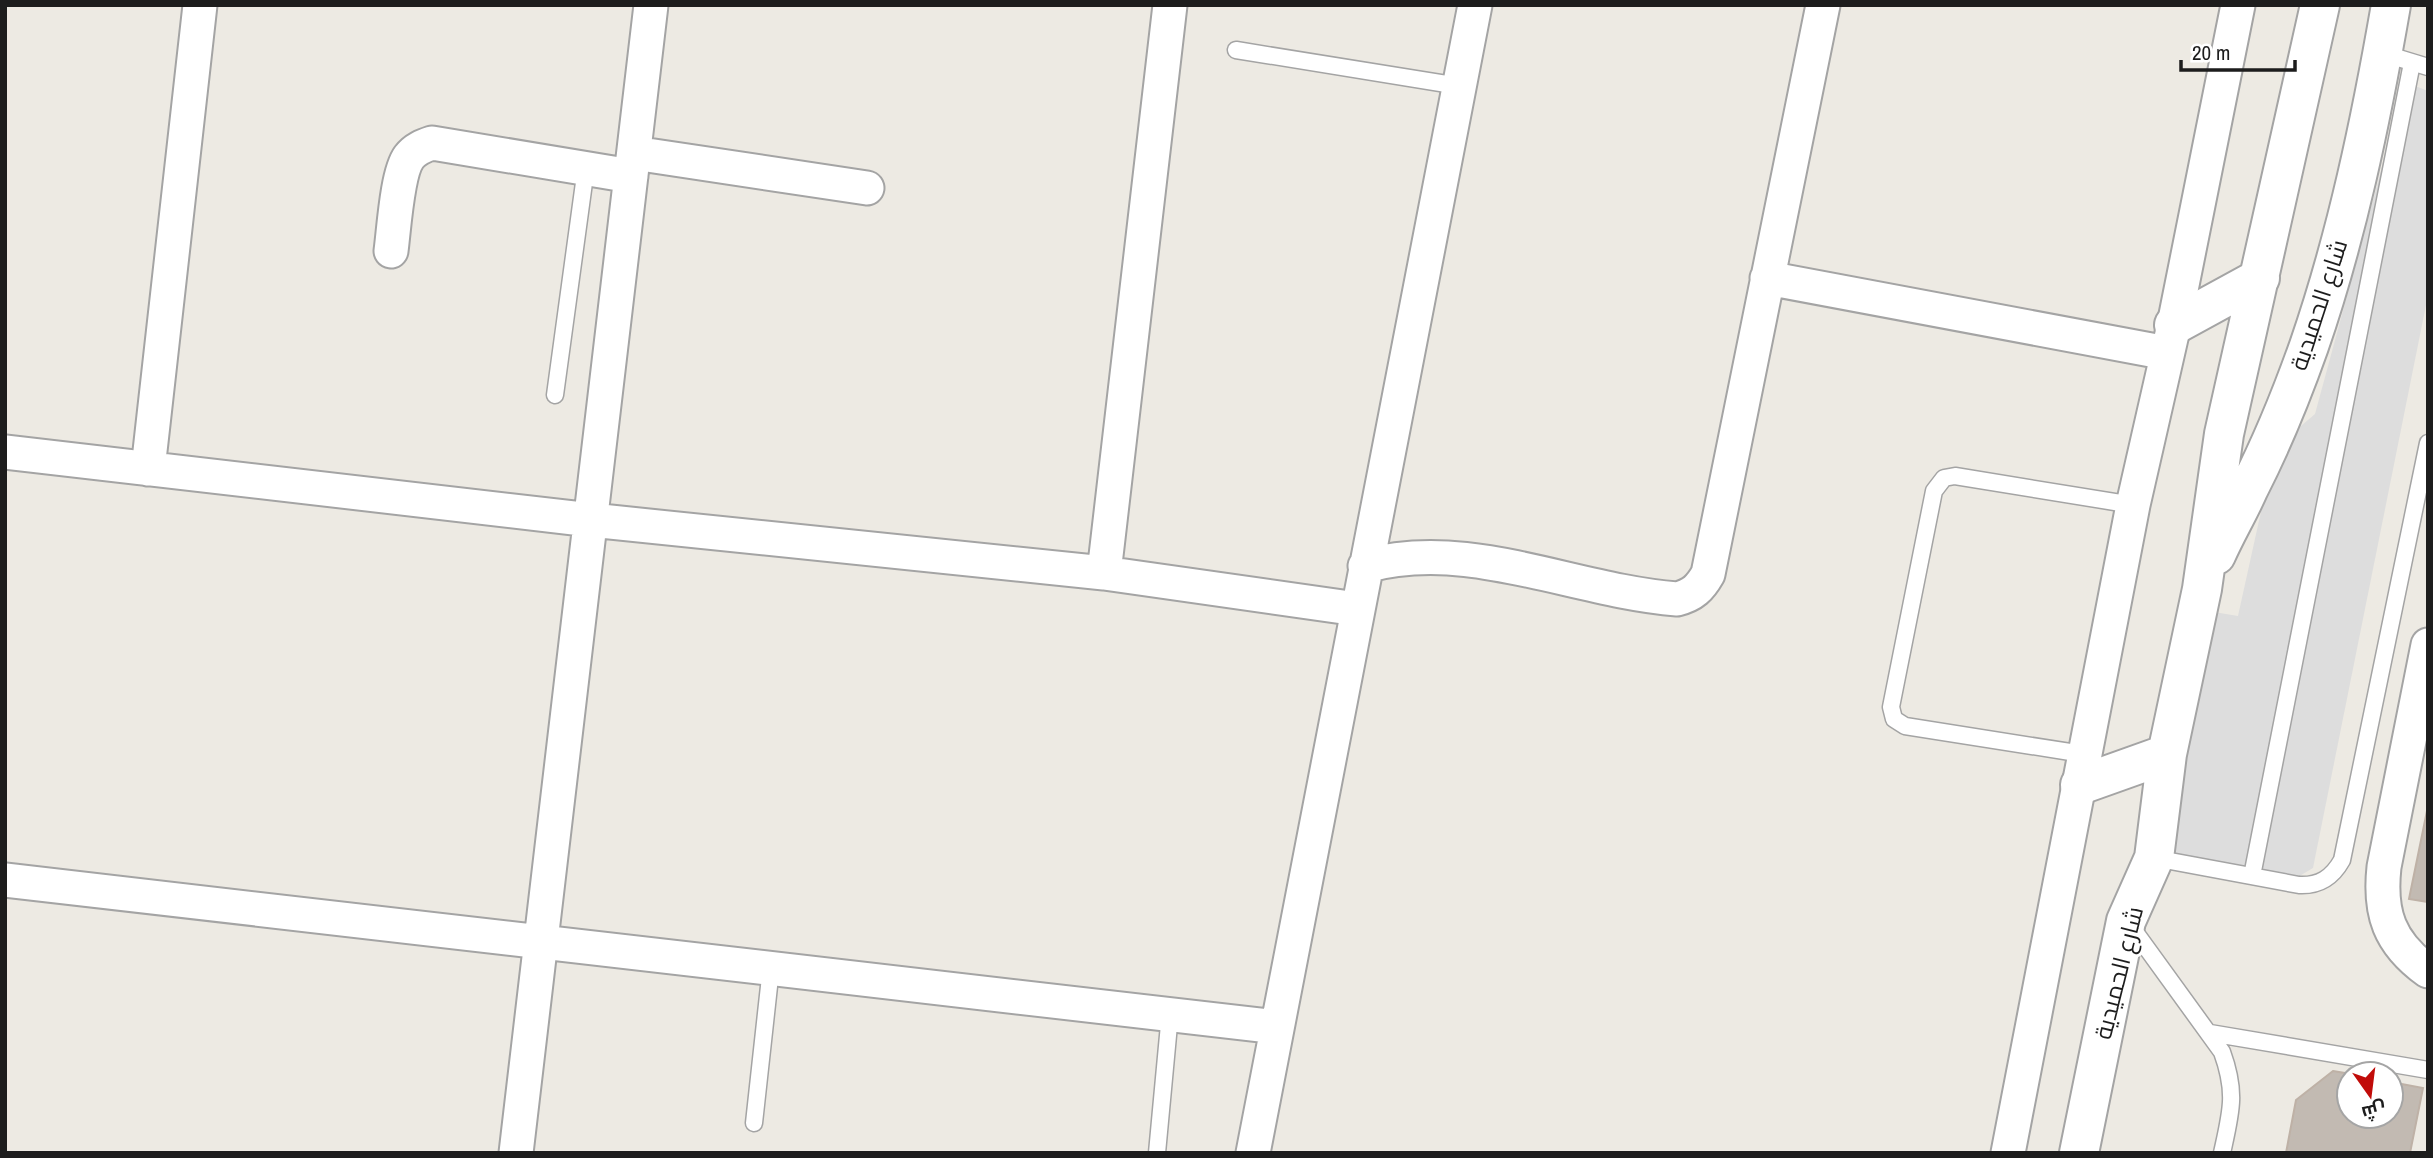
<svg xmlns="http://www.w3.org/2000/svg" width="2433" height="1158" font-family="'Archivo Narrow',Cairo,sans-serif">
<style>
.parking{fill:#ddd}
.building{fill:#c2bab2;stroke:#beb1a6;stroke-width:2}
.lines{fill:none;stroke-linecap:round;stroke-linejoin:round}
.service-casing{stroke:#a4a4a4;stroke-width:19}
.minor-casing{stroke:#a4a4a4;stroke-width:37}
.tertiary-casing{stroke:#a4a4a4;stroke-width:42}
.service{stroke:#fff;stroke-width:16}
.minor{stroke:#fff;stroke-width:33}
.tertiary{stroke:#fff;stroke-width:38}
.labels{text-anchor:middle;stroke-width:6;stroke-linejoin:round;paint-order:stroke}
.street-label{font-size:24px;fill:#1d1d1d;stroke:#fff}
</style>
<rect width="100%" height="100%" fill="#edeae3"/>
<!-- parking -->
<path class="parking" d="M2405,82L2428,91V295L2313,868L2291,881L2162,850L2208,611L2238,616L2275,448L2315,414Z"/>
<!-- building -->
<path class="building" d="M2428,806V902L2409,899Z
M2333,1071L2351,1074H2349V1116H2391V1082L2423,1088L2410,1153H2286L2296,1100Z"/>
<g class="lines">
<defs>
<path id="service" d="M1236,50L1459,86
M2382,53L2428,67
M555,395L586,168
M2083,754L1905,726L1894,719L1891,707L1934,491L1944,478L1955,476L2133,505
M2154,858L2299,885C2319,886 2332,878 2342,860L2428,443
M2252,876L2412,63
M2130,925L2222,1052C2237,1093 2231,1112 2222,1153
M2210,1033L2428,1070
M754,1123L771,968
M1157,1153L1170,1014"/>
<path id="minor" d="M634,153L867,188
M391,251C394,229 397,173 409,157C415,149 423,146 432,143L631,176
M1767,278L2167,353
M5,452L591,520L1104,573L1357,609
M148,469L200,5
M1365,566C1469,537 1573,591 1677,599C1693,595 1700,588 1708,574L1823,5
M1104,573L1170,5
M2428,645L2384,867C2379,913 2389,943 2428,971
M5,880L1277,1027
M516,1153L651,5
M1253,1153L1475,5
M2008,1153L2133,505L2174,325L2238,5"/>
<path id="tertiary" d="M2174,325L2260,278
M2216,555C2226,532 2239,511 2249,488C2272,443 2292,394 2309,346C2347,236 2371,120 2391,5
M2080,785L2167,754
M2079,1153L2126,921L2154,858L2167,754L2202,589L2224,434L2320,5"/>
</defs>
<!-- service casing -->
<use href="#service" class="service-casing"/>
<!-- minor casing -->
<use href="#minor" class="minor-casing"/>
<!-- tertiary casing -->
<use href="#tertiary" class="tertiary-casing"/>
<!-- service -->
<use href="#service" class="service"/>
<!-- minor -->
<use href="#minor" class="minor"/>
<!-- tertiary -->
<use href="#tertiary" class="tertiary"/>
</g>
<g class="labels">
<!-- street labels -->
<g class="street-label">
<text transform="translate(2319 305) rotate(-72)" y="8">شارع الحميدية</text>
<text transform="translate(2119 973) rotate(-76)" y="8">شارع الحميدية</text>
</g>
</g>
<!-- border -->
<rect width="2433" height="1158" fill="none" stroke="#1d1d1d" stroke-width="14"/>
<!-- north arrow -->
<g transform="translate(2370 1095) rotate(166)"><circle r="33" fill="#ffffff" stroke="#a5a5a5" stroke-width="2"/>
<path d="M0-5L12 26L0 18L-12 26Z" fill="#c10c09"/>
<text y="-10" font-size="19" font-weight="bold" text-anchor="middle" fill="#1d1d1d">ش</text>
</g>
<!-- scale -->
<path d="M2181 60v10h114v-10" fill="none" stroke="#1d1d1d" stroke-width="3.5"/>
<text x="2192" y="60" font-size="21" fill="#1d1d1d" stroke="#ffffff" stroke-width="5" paint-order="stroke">20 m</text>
</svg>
